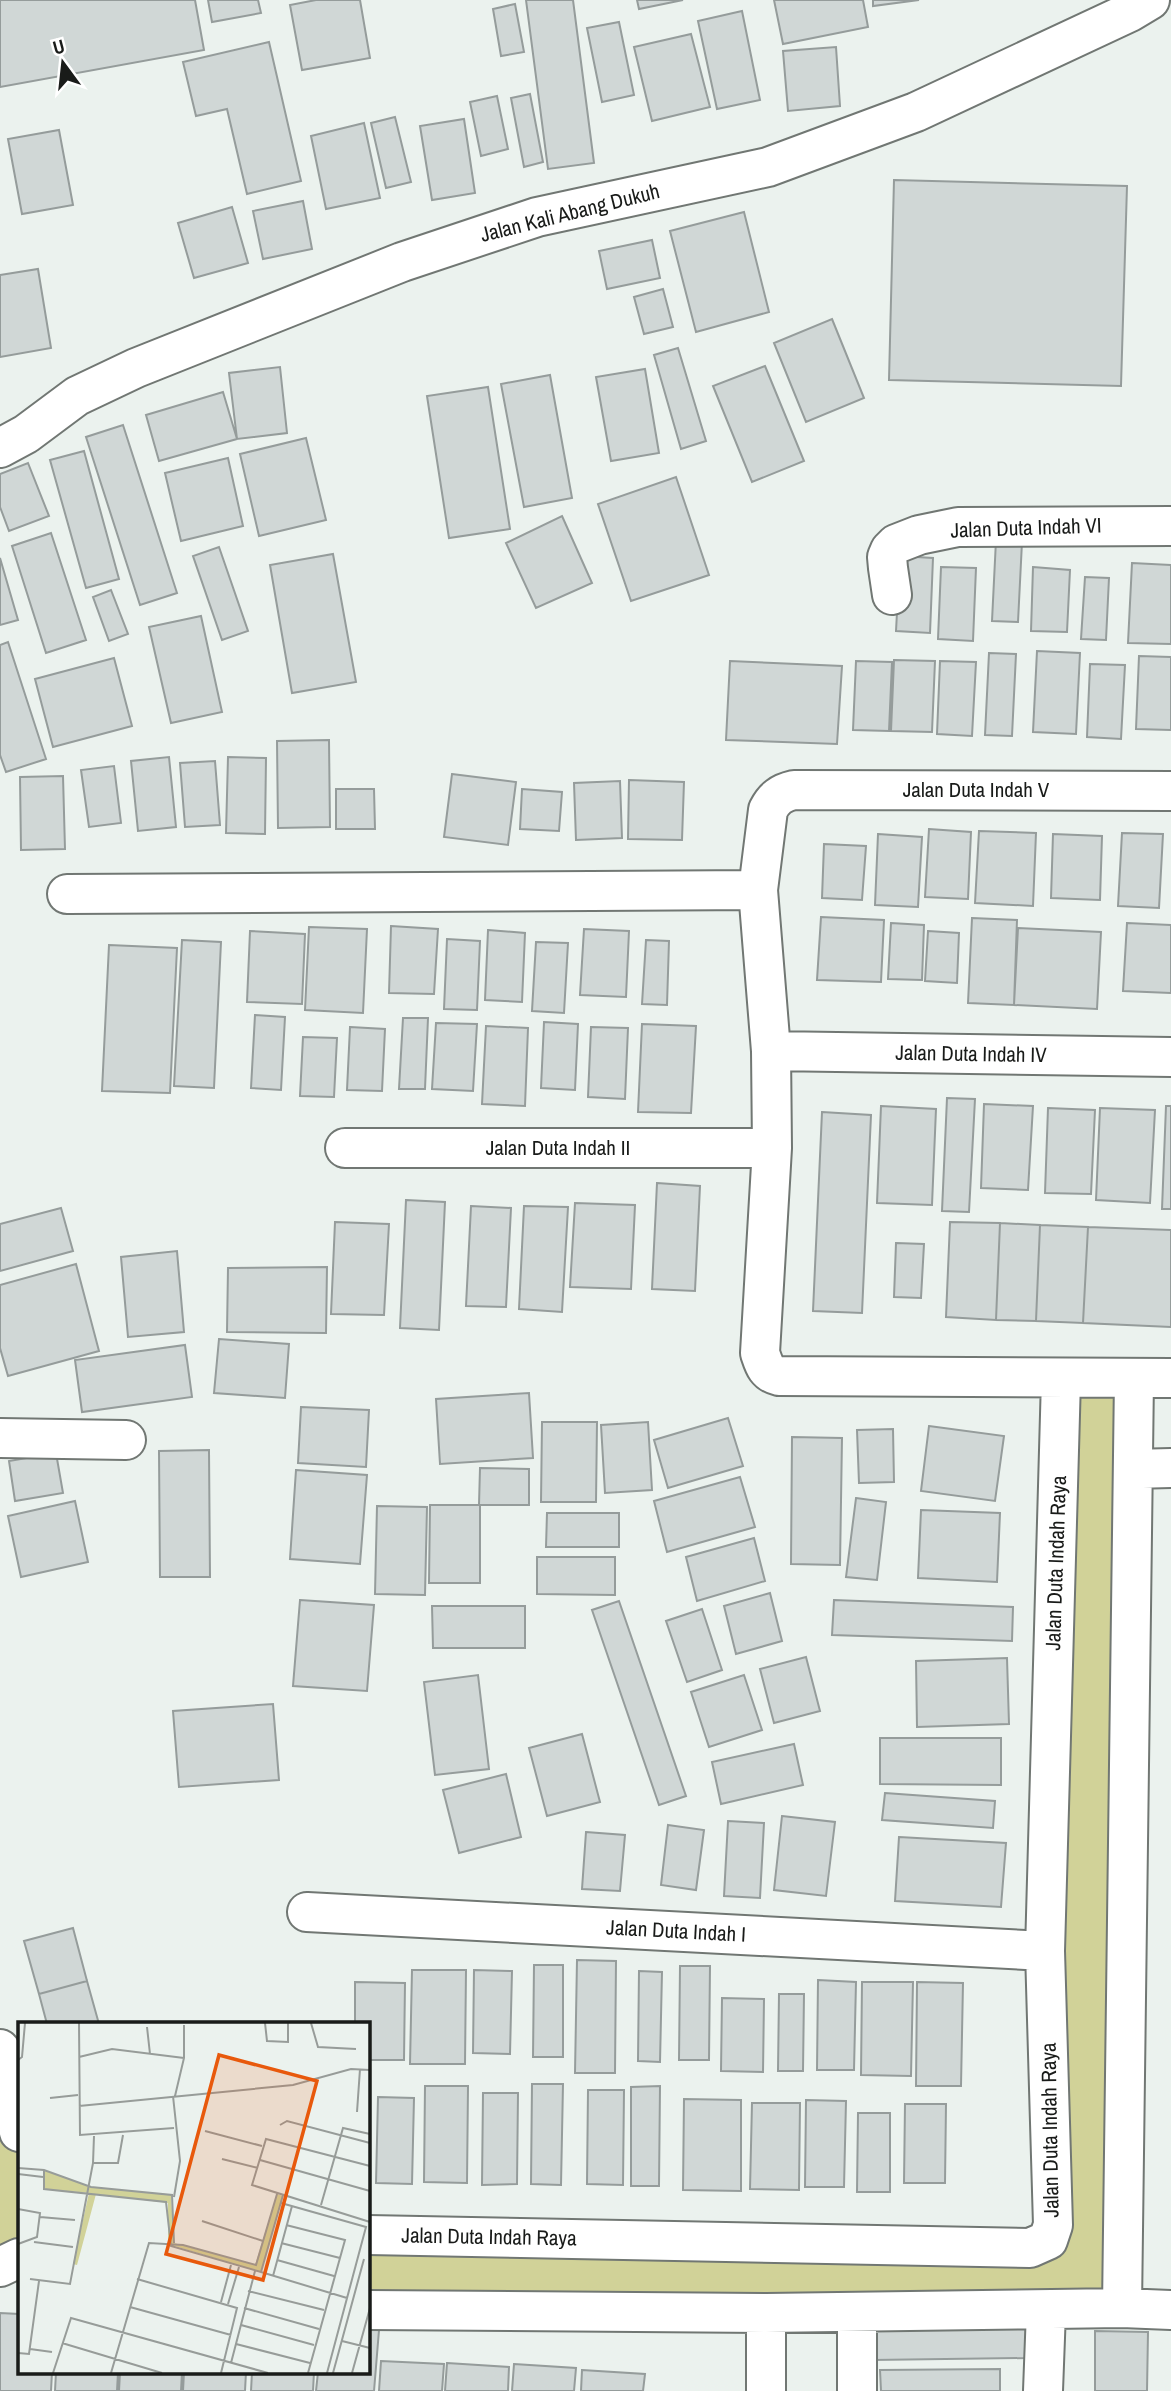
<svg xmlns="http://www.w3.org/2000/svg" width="1171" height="2391" font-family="'Archivo Narrow',sans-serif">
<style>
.green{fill:#d1d298}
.building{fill:#d0d7d6;stroke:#959c9b;stroke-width:2}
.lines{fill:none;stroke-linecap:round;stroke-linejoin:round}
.minor-casing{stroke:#717773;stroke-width:42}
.minor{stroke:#fff;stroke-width:38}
.labels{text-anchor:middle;stroke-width:5;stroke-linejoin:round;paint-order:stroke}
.street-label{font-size:21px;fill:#191b19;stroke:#fff}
.inset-road{fill:none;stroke:#979c99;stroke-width:2}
.view{fill:#e8590c;fill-opacity:0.15;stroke:#e8590c;stroke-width:3.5}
.inset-edge{fill:none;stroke:#191b19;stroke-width:3.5}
</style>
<rect width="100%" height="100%" fill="#ebf2ee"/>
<!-- green -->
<path class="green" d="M1061,1379L1134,1387L1122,2308L368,2310V2236L1038,2246Z
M0,2049L19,2132V2258L0,2267Z"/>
<!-- building -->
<path class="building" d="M0,0H195L204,50L0,87Z
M208,0H258L261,13L212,22Z
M316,0H360L370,58L302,70L290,5Z
M526,0H573L594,163L548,169Z
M637,0H683L639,9Z
M774,0H863L868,27L783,44Z
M873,0H919L873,6Z
M515,4L524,52L501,56L493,9Z
M742,11L760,100L717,109L698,21Z
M619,22L634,95L602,102L587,28Z
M691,34L710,107L652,121L634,47Z
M269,42L301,181L247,194L227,109L196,116L183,62Z
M836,47L840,106L788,111L783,51Z
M530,94L543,162L524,167L511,98Z
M497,96L508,149L481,156L470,102Z
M395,117L411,182L386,188L371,123Z
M464,119L475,193L432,200L420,126Z
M364,123L380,198L326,209L311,136Z
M59,130L73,205L22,214L8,139Z
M894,180L1127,186L1121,386L889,380Z
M303,201L312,249L263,259L253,211Z
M232,207L248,263L194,278L178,223Z
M744,212L769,312L696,332L670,231Z
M652,240L660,278L607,289L599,251Z
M38,269L51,348L0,357V275Z
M663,289L673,327L644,334L634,297Z
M832,319L864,398L806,422L774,343Z
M678,348L706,441L681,449L654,355Z
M765,366L804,461L752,482L713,386Z
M280,367L287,433L237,439L229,373Z
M645,369L659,453L611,461L596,377Z
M550,375L572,498L524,507L501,384Z
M488,387L510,529L449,538L427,396Z
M223,392L237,439L159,461L146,415Z
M123,425L177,593L140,605L86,437Z
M306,438L326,520L259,536L240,454Z
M84,451L119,579L86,588L50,460Z
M228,458L243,526L181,541L165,473Z
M28,463L49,516L9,531L0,507V474Z
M676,477L709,575L631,601L598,504Z
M562,516L592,583L536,608L506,543Z
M51,533L86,640L46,653L12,546Z
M996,540L1022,542L1018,622L992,621Z
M219,547L248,631L222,640L193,556Z
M333,554L356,682L292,693L270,565Z
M900,556L933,558L930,633L896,631Z
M0,558L18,620L0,625Z
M1132,563L1171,565V644L1128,643Z
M941,567L976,568L973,641L938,639Z
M1033,567L1070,570L1067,632L1031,631Z
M1085,577L1109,578L1106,640L1081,639Z
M111,590L128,634L109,641L93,597Z
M201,616L222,712L171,723L149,627Z
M8,642L46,759L6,772L0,755V645Z
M1037,651L1080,653L1076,734L1033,732Z
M989,653L1016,654L1012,736L985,735Z
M1139,656L1171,657V730L1136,729Z
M114,658L132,726L53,747L35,679Z
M894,660L935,661L932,732L891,731Z
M730,661L842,666L837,744L726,740Z
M856,661L892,662L889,731L853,730Z
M940,661L976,662L972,736L937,734Z
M1090,664L1125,665L1121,739L1087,737Z
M329,740L330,827L278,828L277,741Z
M169,757L176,827L138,831L131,761Z
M228,757L266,758L265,834L226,833Z
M215,761L220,825L185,827L180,763Z
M114,766L121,823L89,827L81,770Z
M452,774L516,782L508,845L444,837Z
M63,776L65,849L21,850L20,777Z
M629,780L684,782L682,840L628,839Z
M620,781L622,838L576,840L574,783Z
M336,789H374L375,829H336Z
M522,789L562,792L559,831L520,829Z
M929,829L971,832L968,899L925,897Z
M979,831L1036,833L1033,906L975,903Z
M1122,833L1163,834L1159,908L1118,906Z
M878,834L922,837L918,907L875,905Z
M1053,834L1102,836L1100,900L1051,898Z
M824,844L866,846L862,900L822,898Z
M821,917L884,920L881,982L817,980Z
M972,918L1017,920L1014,1005L968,1003Z
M891,923L924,925L922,980L888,979Z
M1127,923L1171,925V993L1123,991Z
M391,926L438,929L434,994L389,993Z
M309,927L367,929L363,1013L305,1010Z
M1018,928L1101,932L1097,1009L1014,1005Z
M584,929L629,931L626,997L580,995Z
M488,930L525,933L522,1002L485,1000Z
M250,931L305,934L302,1004L247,1002Z
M928,931L959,933L957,983L925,981Z
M447,939L480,941L477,1010L444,1009Z
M182,940L221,942L214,1088L174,1086Z
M646,940L669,941L667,1005L642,1004Z
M536,942L568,943L564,1013L532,1011Z
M109,945L177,948L170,1093L102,1091Z
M255,1015L285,1017L281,1090L251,1088Z
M403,1018H428L425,1089H399Z
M544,1022L578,1024L575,1090L541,1088Z
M436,1023L477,1024L473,1091L432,1089Z
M642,1024L696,1026L691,1113L638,1112Z
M486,1026L528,1028L525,1106L482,1104Z
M350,1027L385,1029L382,1091L347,1090Z
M591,1027L628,1028L625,1099L588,1097Z
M303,1037L337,1038L334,1097L300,1096Z
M947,1098L975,1099L969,1212L942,1211Z
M984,1104L1033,1106L1028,1190L981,1188Z
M881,1106L936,1109L932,1205L877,1203Z
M1166,1106H1171V1209H1162Z
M1048,1108L1095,1110L1091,1194L1045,1193Z
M1100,1108L1155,1110L1150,1203L1096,1200Z
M822,1112L871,1115L862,1313L813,1311Z
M657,1183L700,1186L695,1291L652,1289Z
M406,1200L445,1202L439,1330L400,1328Z
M575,1203L635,1205L631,1289L570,1287Z
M471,1206L511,1208L506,1307L466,1306Z
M524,1206L568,1207L562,1312L519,1309Z
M61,1208L73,1251L0,1271V1224Z
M335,1222L389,1224L384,1315L331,1314Z
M950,1222L1000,1223L996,1320L946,1317Z
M1000,1223L1040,1225L1036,1321L996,1320Z
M1040,1225L1088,1227L1083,1323L1036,1321Z
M1088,1227L1171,1230V1327L1083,1323Z
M896,1243L924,1244L921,1298L894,1297Z
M177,1251L184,1332L128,1337L121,1257Z
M76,1264L99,1351L8,1376L0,1348V1285Z
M327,1267L326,1333L227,1332L228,1268Z
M219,1339L289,1344L285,1398L214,1393Z
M185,1345L192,1397L82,1412L75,1360Z
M529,1393L533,1458L440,1464L436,1399Z
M301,1407L369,1410L366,1467L298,1463Z
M728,1418L743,1466L668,1488L654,1440Z
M542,1422H597L596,1502H541Z
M648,1422L652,1490L605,1493L601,1425Z
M929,1426L1004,1436L995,1501L921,1491Z
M893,1429L894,1482L859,1483L857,1430Z
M792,1437L842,1438L840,1565L791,1564Z
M209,1450L210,1577H160L159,1451Z
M56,1453L63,1493L15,1501L9,1461Z
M480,1468L529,1469V1505H479Z
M296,1470L367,1475L360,1564L290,1559Z
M740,1477L755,1527L667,1552L654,1501Z
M856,1498L886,1502L877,1580L846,1577Z
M75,1501L88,1562L21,1577L8,1516Z
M430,1505H480V1583H429Z
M377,1506L427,1507L425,1595L375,1594Z
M921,1510L1000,1513L997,1582L918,1578Z
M547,1513H619V1547H546Z
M754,1538L765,1581L697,1601L686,1557Z
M537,1557H615V1595L537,1594Z
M770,1593L782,1641L736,1654L724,1606Z
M300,1600L374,1605L367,1691L293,1686Z
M834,1600L1013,1607L1012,1641L832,1635Z
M619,1601L686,1796L659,1805L592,1610Z
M432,1606H525V1648H433Z
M702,1609L722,1670L687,1682L666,1621Z
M806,1657L820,1711L774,1723L760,1669Z
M1007,1658L1009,1724L917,1727L916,1661Z
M478,1675L489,1769L435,1775L424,1682Z
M744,1675L762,1730L709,1747L691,1692Z
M273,1704L279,1780L179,1787L173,1711Z
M582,1734L600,1802L547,1816L529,1748Z
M880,1738H1001V1785L880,1784Z
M794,1744L803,1785L721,1804L712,1762Z
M506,1774L521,1837L459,1853L443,1790Z
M885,1793L995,1801L993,1828L882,1820Z
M782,1816L835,1822L826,1896L774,1890Z
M728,1821L764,1823L760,1898L724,1896Z
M668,1825L704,1830L696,1890L661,1885Z
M586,1832L625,1835L620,1891L582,1889Z
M899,1837L1006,1843L1001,1907L895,1901Z
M73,1928L87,1981L39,1994L24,1941Z
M577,1960L616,1961L615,2073H575Z
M534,1965H563V2057H533Z
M680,1966H710L709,2060H679Z
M412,1970H466L465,2064H410Z
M474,1970L512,1971L510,2054L473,2053Z
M639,1971L662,1972L660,2062L638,2061Z
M818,1980L856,1982L854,2070H817Z
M87,1981L99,2024H47L39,1994Z
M355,1982L405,1983L404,2060H368V2024H355Z
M862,1982H913L911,2076L861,2075Z
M917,1982L963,1983L961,2086H916Z
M779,1994H804L803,2071H778Z
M722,1998L764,1999L763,2072L721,2071Z
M532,2084H563L561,2185L531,2184Z
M425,2086H468L467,2183L424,2182Z
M660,2086L659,2186H631V2087Z
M588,2090H624L623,2185L587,2184Z
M483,2093H518L517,2184L482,2185Z
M378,2097L414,2098L412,2184L376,2183Z
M684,2099L741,2100V2191L683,2190Z
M806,2100L846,2101L844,2187H805Z
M752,2103H800L799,2190L750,2189Z
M905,2104H946L945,2183H904Z
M858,2113H890V2192H857Z
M0,2313L19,2314V2372H52L51,2391H0Z
M368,2317L380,2318L374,2391H316L318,2372H368Z
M1027,2321V2358L873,2360V2323Z
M1095,2331L1148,2332L1147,2391H1095Z
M381,2361L444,2364L442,2391H379Z
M447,2363L509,2367L508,2391H445Z
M514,2364L576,2368L574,2391H512Z
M1000,2369V2391H881L880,2370Z
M582,2370L645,2374L643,2391H581Z
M56,2372H118L117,2391H55Z
M120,2372H182L181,2391H119Z
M184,2372H246L245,2391H183Z
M252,2372H314L313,2391H251Z"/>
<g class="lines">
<defs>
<path id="minor" d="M0,448L26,434L77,396L136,368L402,262L537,217L768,167L916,112L1130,12L1150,0
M892,595L888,568L887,557L890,550L896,544L919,535L958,527L1171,526
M1171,791L794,790C781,793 774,798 768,810L758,890L771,1051L772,1148L760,1353C764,1365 766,1373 779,1376L1171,1378
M67,894L758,890
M771,1051L1171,1057
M345,1148H772
M0,1438L126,1440
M1133,1469L1171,1468
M307,1912L1045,1951
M0,2049L19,2132
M368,2235L1030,2248L1048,2240L1053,2225L1045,1951L1061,1379
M0,2267L19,2258
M1122,2308L1171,2310
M368,2310L766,2313L1122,2308L1134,1378
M766,2391V2313
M857,2391V2313
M1043,2391L1046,2311"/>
</defs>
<!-- minor casing -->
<use href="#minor" class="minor-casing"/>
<!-- minor -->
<use href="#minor" class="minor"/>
</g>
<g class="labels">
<!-- street labels -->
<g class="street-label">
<text transform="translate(570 213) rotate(-14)" y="7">Jalan Kali Abang Dukuh</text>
<text transform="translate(1026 528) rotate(-2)" y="7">Jalan Duta Indah VI</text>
<text x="976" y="797">Jalan Duta Indah V</text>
<text transform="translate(971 1054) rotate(1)" y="7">Jalan Duta Indah IV</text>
<text x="558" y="1155">Jalan Duta Indah II</text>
<text transform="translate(1056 1563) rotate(-88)" y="7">Jalan Duta Indah Raya</text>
<text transform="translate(676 1931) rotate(3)" y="7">Jalan Duta Indah I</text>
<text transform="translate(1050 2130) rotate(-91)" y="7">Jalan Duta Indah Raya</text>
<text transform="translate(489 2237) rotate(1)" y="7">Jalan Duta Indah Raya</text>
</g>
</g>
<!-- overview -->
<g transform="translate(18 2022)">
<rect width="352" height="352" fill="#ebf2ee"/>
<path d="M26,148L73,165L153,173L156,221L237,243L259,172L265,174L243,250L150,222V181L78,172L59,243L55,242L71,171L26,167Z" fill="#d1d298"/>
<path class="inset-road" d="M61,1L62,113L156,106M247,1L249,19L270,20V1M293,1L300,25L338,27M129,5L132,32M61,35L94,27L166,36M0,38L4,35L7,1M155,74L162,139L156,175M157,74L166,36V3M32,76L60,73M61,84L275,63L333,47L352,48M339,90L342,47M262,103L269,99L352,121M187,109L244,124M204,137L240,146M242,138L352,169M75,141L76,114M352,144L248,117L234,163L352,200M0,146L26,148L73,165L154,173L156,221M26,148V167L148,180L153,224L243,250L265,173M0,152L25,155M263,181L348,205L309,351M303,183L325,106L352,112M0,187L22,191L19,215L0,222M22,195L57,198M184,199L245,219M268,203L327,218L290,351M16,220L55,225M263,221L322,236M259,238L316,254M243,250L329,276M255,254L274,184M12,257L52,262L75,141H100L105,113M119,257L219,286L203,351M230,269L306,288M203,280L213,243M210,282L221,245M112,285L213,313M226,286L301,307M223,303L296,323M324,319L352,326M44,321L144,351M218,322L292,341M12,327L34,330M0,331L11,332L21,259M213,341L237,249M35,351L53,296L250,351M93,351L131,221L165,223L238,243L259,172M315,351L346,237M334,351L352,286"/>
<path class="view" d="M201,33L299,59L245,258L148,232Z"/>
<rect width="352" height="352" class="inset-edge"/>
</g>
<!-- north arrow -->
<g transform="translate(63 63) rotate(345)" stroke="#ffffff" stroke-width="5" paint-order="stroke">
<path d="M0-5L12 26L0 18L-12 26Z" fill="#191b19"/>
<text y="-10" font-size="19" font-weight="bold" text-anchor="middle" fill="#191b19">U</text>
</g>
</svg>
